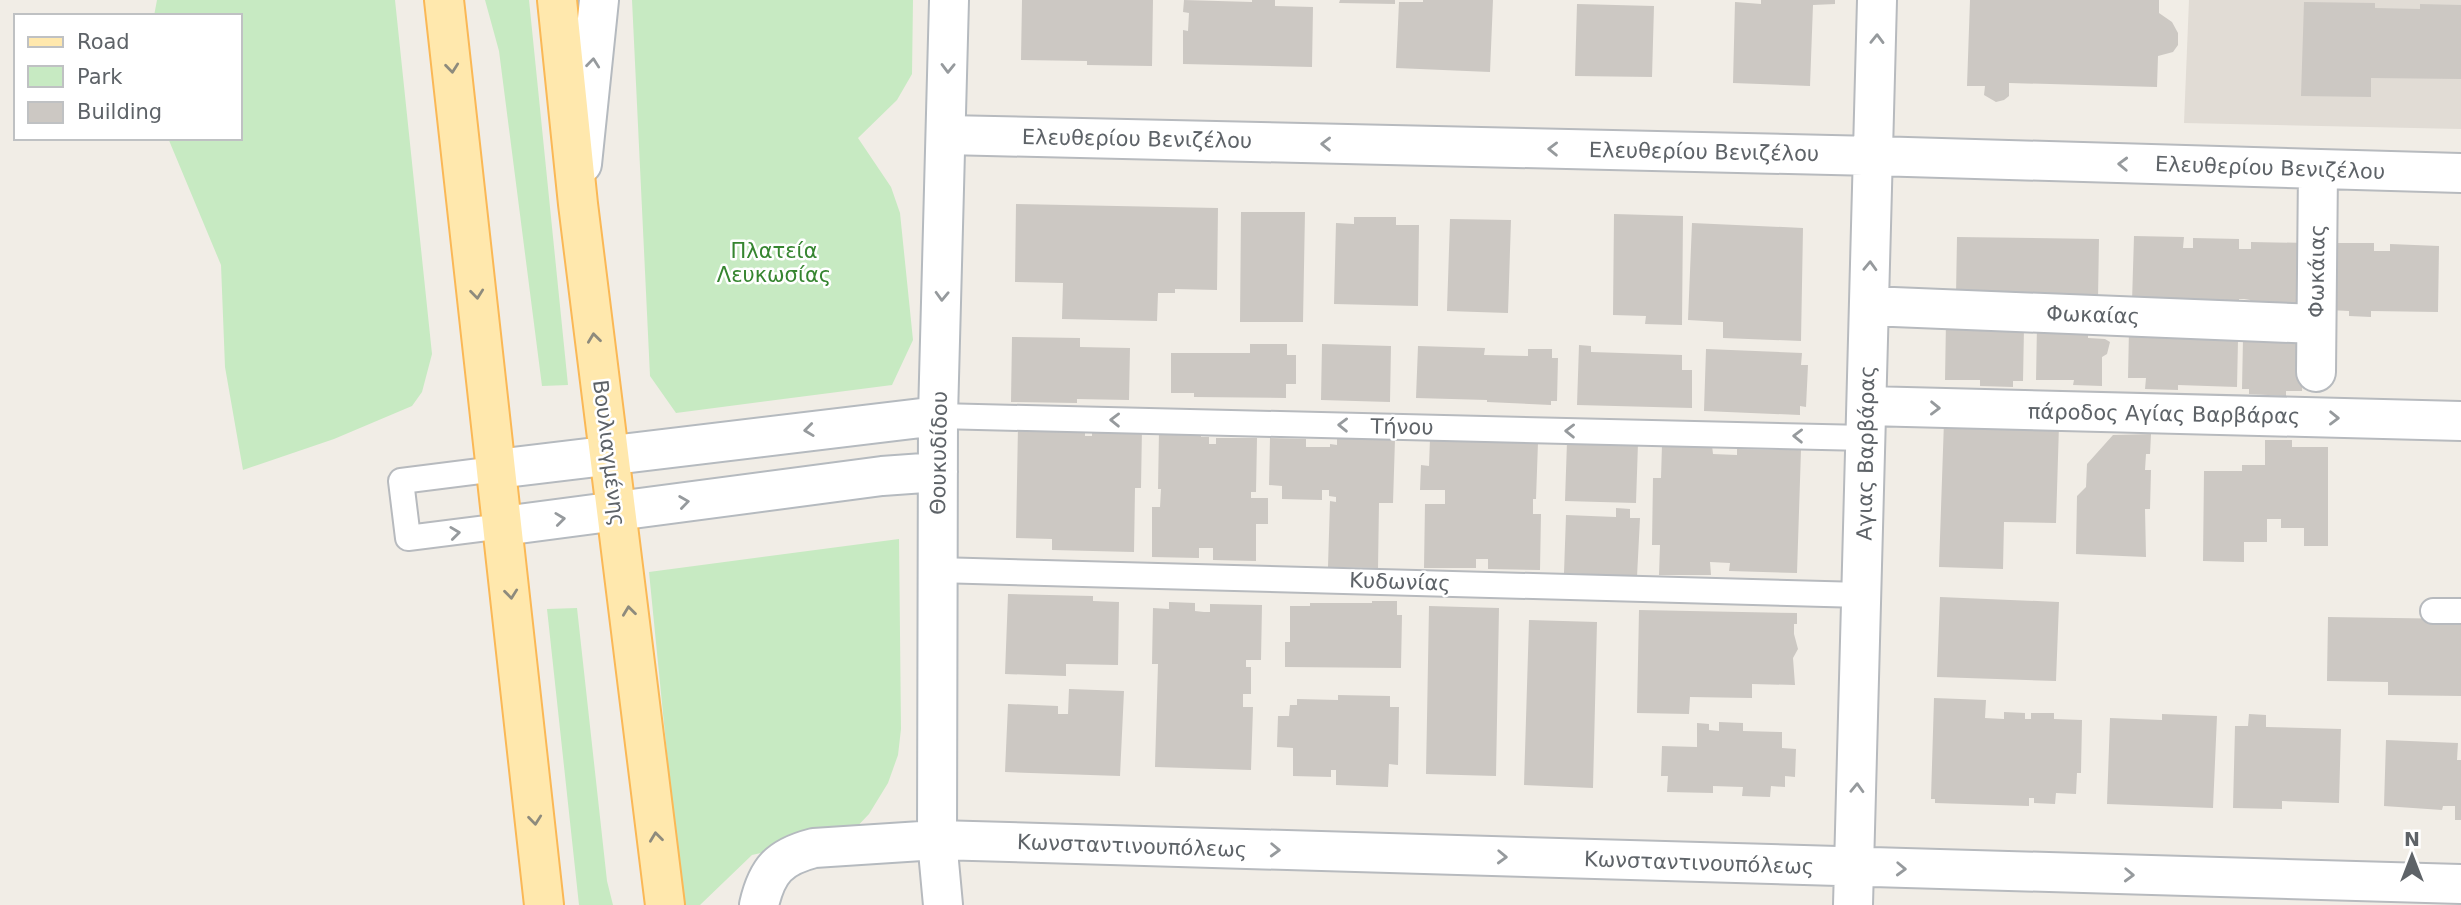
<svg xmlns="http://www.w3.org/2000/svg" width="2461" height="905" font-family="'DejaVu Sans',sans-serif">
<style>
.education{fill:#e1dcd5}
.green{fill:#c7eac2}
.building{fill:#ccc8c3}
.lines{fill:none;stroke-linecap:round;stroke-linejoin:round}
.lane-casing{stroke:#b7babe;stroke-width:28}
.street-casing{stroke:#b7babe;stroke-width:42}
.secondary-casing{stroke:#b5babf;stroke-width:42}
.primary-casing{stroke:#fab856;stroke-width:42}
.lane{stroke:#fff;stroke-width:24}
.street{stroke:#fff;stroke-width:38}
.secondary{stroke:#fff;stroke-width:38}
.primary{stroke:#ffe8ad;stroke-width:38}
.oneway{stroke:#969a9d}
.oneway2{stroke:#8e8b7d}
.labels{text-anchor:middle;stroke-width:5;stroke-linejoin:round;paint-order:stroke}
.street-label{font-size:21px;fill:#5e6368;stroke:#fff}
.park-label{font-size:21px;fill:#368530;stroke:#fff}
</style>
<rect width="100%" height="100%" fill="#f1ede6"/>
<!-- education -->
<path class="education" d="M2189,0H2461V129L2184,123Z"/>
<!-- green -->
<path class="green" d="M157,0H395L432,354L422,392L412,406L334,439L243,470L225,367L221,265L168,138H240V16H154Z
M485,0H529L568,385L542,386L499,51Z
M632,0H913L912,74L897,100L858,138L891,187L900,213L913,340L892,385L676,413L650,376Z
M899,539L901,729L898,755L888,783L869,814L851,833L752,855L700,905H682L649,572Z
M577,608L607,881L613,905H579L547,609Z"/>
<!-- building -->
<path class="building" d="M1022,0H1153L1152,66L1087,65V61L1021,60Z
M1184,0L1252,2V0H1275V6L1313,7L1312,67L1183,64V30L1188,31L1189,13L1183,12Z
M1340,0H1395V4L1339,3Z
M1423,0H1493L1490,72L1396,68L1399,2H1423Z
M1761,0H1835V4L1813,5L1810,86L1733,83L1735,2L1761,4Z
M1970,0H2159V13L2172,22L2178,33V45L2173,52L2158,56L2157,87L2009,83V96L2004,100L1996,102L1984,95L1985,86H1967Z
M2304,2L2375,3V8L2420,9V4L2461,5V79L2371,78V97L2301,96Z
M1577,4L1654,6L1652,77L1575,76Z
M1016,204L1218,208L1217,290L1175,289V293H1158L1157,321L1062,319L1063,283L1015,282Z
M1241,212H1305L1303,322H1240Z
M1614,214L1683,216L1682,325L1645,324L1646,316L1613,315Z
M1354,217H1396V225H1419L1418,306L1334,304L1336,223L1354,224Z
M1450,219L1511,220L1508,313L1447,311Z
M1692,223L1803,228L1801,341L1723,338V322L1688,320Z
M2134,236L2184,237L2183,248H2193V238L2239,239V249H2251V242L2308,243L2307,311L2250,309V300L2244,299H2239V306L2199,304V299H2181V303L2132,302Z
M1957,237L2099,239L2098,299L1956,296Z
M2329,243H2374V251H2390V244L2439,246L2438,312L2371,311V317L2349,316V311L2328,310Z
M1946,320L2024,327L2023,381H2013V387L1980,386V380H1945Z
M2037,324L2088,325V338L2105,339L2110,342L2107,354L2102,357V386L2073,385L2074,380H2036Z
M2129,329L2188,331V338L2238,340L2237,387L2178,385V390L2145,389L2146,378H2128Z
M2305,333L2302,391H2286V396L2249,394V389H2242L2243,338Z
M1012,337L1080,338V347L1130,348L1129,400L1077,399V403L1011,402Z
M1250,344H1287V355H1296V384H1286V398L1194,397V393H1171V353H1250Z
M1322,344L1391,346L1390,402L1321,400Z
M1579,345L1591,346V352L1682,355V370H1692V408L1577,405Z
M1418,346L1485,348L1484,355L1528,356V349H1552V358H1558L1557,401H1551V405L1487,402V400L1416,398Z
M1706,349L1802,353L1801,365H1808L1806,407L1800,406V415L1704,411Z
M1944,421L2059,425L2056,523L2004,522L2003,569L1939,567Z
M1018,425L1085,426V436H1092V427H1142L1141,488H1135L1134,552L1052,550V539L1016,538Z
M1159,431L1201,432V437H1209V444H1216V438H1257L1256,492H1251V498H1268V524H1256V561L1213,560V548H1199V558L1152,557V507H1160L1161,489H1158Z
M2151,434L2150,454H2146L2145,470H2151L2150,509H2145L2146,557L2076,554L2077,496L2086,487L2087,464L2113,435Z
M1270,438L1306,439V447H1330V444L1337,445V438L1395,439L1393,503H1379L1378,568L1328,567L1330,501L1336,502V497L1329,496V490H1322V500L1282,499V486L1269,485Z
M1430,439L1538,442L1536,499H1533V514H1541L1540,570L1488,569V559H1476V568H1424L1425,504H1445V490H1420L1421,465L1429,466Z
M2265,440H2292V447H2328V546H2304V528H2281V519H2267V542H2244V562L2203,561L2204,471H2242V465H2265Z
M1567,441L1638,443L1636,503L1565,501Z
M1662,444L1712,445L1713,454L1737,455V449L1801,450L1797,573L1729,571L1730,563L1710,562L1711,575H1659L1660,545H1652L1653,478H1661Z
M1616,508L1630,509V518H1640L1637,577L1564,573L1566,515L1616,517Z
M1008,594L1093,596V601L1119,602L1118,665L1066,664V676L1005,674Z
M1940,597L2059,602L2056,681L1937,677Z
M1372,601H1397V615H1402L1401,668L1285,667V642H1290V606H1310V603H1372Z
M1169,602L1195,603V611L1204,612H1210V604L1262,605L1261,660H1246V667H1251V694H1243V707H1253L1251,770L1155,767L1158,664H1152L1153,608L1169,609Z
M1429,606L1499,608L1496,776L1426,774Z
M1639,610L1797,613V624H1794V634L1798,649L1793,658L1795,685L1752,684V698L1690,697L1689,714L1637,713Z
M2328,617L2461,619V696L2388,695V682L2327,681Z
M1529,620L1597,622L1593,788L1524,785Z
M1069,689L1124,691L1120,776L1005,772L1008,704L1058,706V714H1068Z
M1338,695L1390,696V707H1399L1398,765L1389,764L1388,787L1336,785V770H1331V777L1293,776V748L1277,747L1278,716H1289L1290,705H1297V699L1338,700Z
M1934,698L1986,700L1985,718L2004,719V712L2025,713V719H2031V713H2054V719L2082,720L2081,773H2077L2076,794L2056,793L2055,804L2034,803V798H2029V806L1935,803V799H1931Z
M2162,714L2217,716L2213,808L2107,804L2110,718L2162,720Z
M2249,714L2266,715V727L2341,729L2339,803L2282,801V809L2233,808L2235,726H2248Z
M1719,722L1743,723V731L1782,732V748L1796,749L1795,777L1785,776V787L1771,786L1770,797L1742,796L1743,787L1713,786V793L1667,792L1668,776H1661L1662,746L1697,747V723L1709,724V730L1719,731Z
M2386,740L2458,743L2457,760H2461V820H2455V806H2443L2442,810L2384,806Z"/>
<g class="lines">
<defs>
<path id="lane" d="M938,416L1866,438
M496,469L401,481L408,538L503,526
M937,570L1862,595
M2433,611H2461"/>
<path id="street" d="M946,135L1874,156L2461,173
M1869,306L2316,324
M2316,372L2318,170
M1867,406L2461,421
M943,905L937,840L2461,884
M1853,905L1877,0"/>
<path id="secondary" d="M582,164L599,0
M496,469L938,416
M503,526L882,476L938,472
M759,905C767,870 779,857 814,848L937,840L938,416L949,0"/>
<path id="primary" d="M444,0L544,905
M557,0L578,204L665,905"/>
</defs>
<!-- lane casing -->
<use href="#lane" class="lane-casing"/>
<!-- street casing -->
<use href="#street" class="street-casing"/>
<!-- secondary casing -->
<use href="#secondary" class="secondary-casing"/>
<!-- primary casing -->
<use href="#primary" class="primary-casing"/>
<!-- lane -->
<use href="#lane" class="lane"/>
<!-- street -->
<use href="#street" class="street"/>
<!-- secondary -->
<use href="#secondary" class="secondary"/>
<!-- primary -->
<use href="#primary" class="primary"/>
</g>
<!-- one-way arrows -->
<defs><path id="oneway-chevron" d="M-2-3.5L2.5 0L-2 3.5" fill="none" stroke-width="1.6" stroke-linecap="round" stroke-linejoin="round" transform="scale(1.75)"/></defs>
<g class="oneway">
<use href="#oneway-chevron" transform="translate(1877 39) rotate(-89)"/>
<use href="#oneway-chevron" transform="translate(593 63) rotate(-84)"/>
<use href="#oneway-chevron" transform="translate(948 68) rotate(91)"/>
<use href="#oneway-chevron" transform="translate(1326 144) rotate(-179)"/>
<use href="#oneway-chevron" transform="translate(1553 149) rotate(-179)"/>
<use href="#oneway-chevron" transform="translate(2123 164) rotate(-178)"/>
<use href="#oneway-chevron" transform="translate(1870 266) rotate(-88)"/>
<use href="#oneway-chevron" transform="translate(942 296) rotate(92)"/>
<use href="#oneway-chevron" transform="translate(1935 408) rotate(1)"/>
<use href="#oneway-chevron" transform="translate(2334 418) rotate(1)"/>
<use href="#oneway-chevron" transform="translate(1115 420) rotate(-179)"/>
<use href="#oneway-chevron" transform="translate(1343 425) rotate(-179)"/>
<use href="#oneway-chevron" transform="translate(809 430) rotate(173)"/>
<use href="#oneway-chevron" transform="translate(1570 431) rotate(-179)"/>
<use href="#oneway-chevron" transform="translate(1798 436) rotate(-179)"/>
<use href="#oneway-chevron" transform="translate(684 502) rotate(-8)"/>
<use href="#oneway-chevron" transform="translate(560 519) rotate(-7)"/>
<use href="#oneway-chevron" transform="translate(455 533) rotate(-7)"/>
<use href="#oneway-chevron" transform="translate(1857 788) rotate(-88)"/>
<use href="#oneway-chevron" transform="translate(1275 850) rotate(2)"/>
<use href="#oneway-chevron" transform="translate(1502 857) rotate(2)"/>
<use href="#oneway-chevron" transform="translate(1901 869) rotate(2)"/>
<use href="#oneway-chevron" transform="translate(2129 875) rotate(2)"/>
</g>
<g class="oneway2">
<use href="#oneway-chevron" transform="translate(452 68) rotate(84)"/>
<use href="#oneway-chevron" transform="translate(477 294) rotate(84)"/>
<use href="#oneway-chevron" transform="translate(594 338) rotate(-97)"/>
<use href="#oneway-chevron" transform="translate(511 594) rotate(84)"/>
<use href="#oneway-chevron" transform="translate(629 611) rotate(-97)"/>
<use href="#oneway-chevron" transform="translate(535 820) rotate(84)"/>
<use href="#oneway-chevron" transform="translate(656 837) rotate(-97)"/>
</g>
<g class="labels">
<!-- street labels -->
<g class="street-label">
<text transform="translate(1137 139) rotate(1)" y="7">Ελευθερίου Βενιζέλου</text>
<text transform="translate(1704 152) rotate(1)" y="7">Ελευθερίου Βενιζέλου</text>
<text transform="translate(2270 168) rotate(2)" y="7">Ελευθερίου Βενιζέλου</text>
<text transform="translate(2317 271) rotate(-89)" y="7">Φωκάιας</text>
<text transform="translate(2093 315) rotate(2)" y="7">Φωκαίας</text>
<text transform="translate(2164 414) rotate(1)" y="7">πάροδος Αγίας Βαρβάρας</text>
<text transform="translate(1402 427) rotate(1)" y="7">Τήνου</text>
<text transform="translate(609 453) rotate(83)" y="7">Βουλιαγμένης</text>
<text transform="translate(939 453) rotate(-89)" y="7">Θουκυδίδου</text>
<text transform="translate(1866 453) rotate(-89)" y="7">Αγιας Βαρβάρας</text>
<text transform="translate(1400 582) rotate(2)" y="7">Κυδωνίας</text>
<text transform="translate(1132 846) rotate(2)" y="7">Κωνσταντινουπόλεως</text>
<text transform="translate(1699 863) rotate(2)" y="7">Κωνσταντινουπόλεως</text>
</g>
<!-- park labels -->
<g class="park-label">
<text x="774" y="258">Πλατεία<tspan x="774" dy="24">Λευκωσίας</tspan></text>
</g>
</g>
<!-- legend -->
<rect x="14" y="14" width="228" height="126" fill="#ffffff" stroke="#bfc1c3" stroke-width="2"/>
<rect x="28" y="37" width="35" height="10" fill="#ffe8ad" stroke="#bfc1c3" stroke-width="2"/>
<text x="77" y="49" font-size="21" fill="#5e6368">Road</text>
<rect x="28" y="66" width="35" height="21" fill="#c7eac2" stroke="#bfc1c3" stroke-width="2"/>
<text x="77" y="84" font-size="21" fill="#5e6368">Park</text>
<rect x="28" y="102" width="35" height="21" fill="#ccc8c3" stroke="#bfc1c3" stroke-width="2"/>
<text x="77" y="119" font-size="21" fill="#5e6368">Building</text>
<!-- north arrow -->
<g transform="translate(2412 856)" stroke="#ffffff" stroke-width="5" paint-order="stroke">
<path d="M0-5L12 26L0 18L-12 26Z" fill="#5e6368"/>
<text y="-10" font-size="19" font-weight="bold" text-anchor="middle" fill="#5e6368">N</text>
</g>
</svg>
